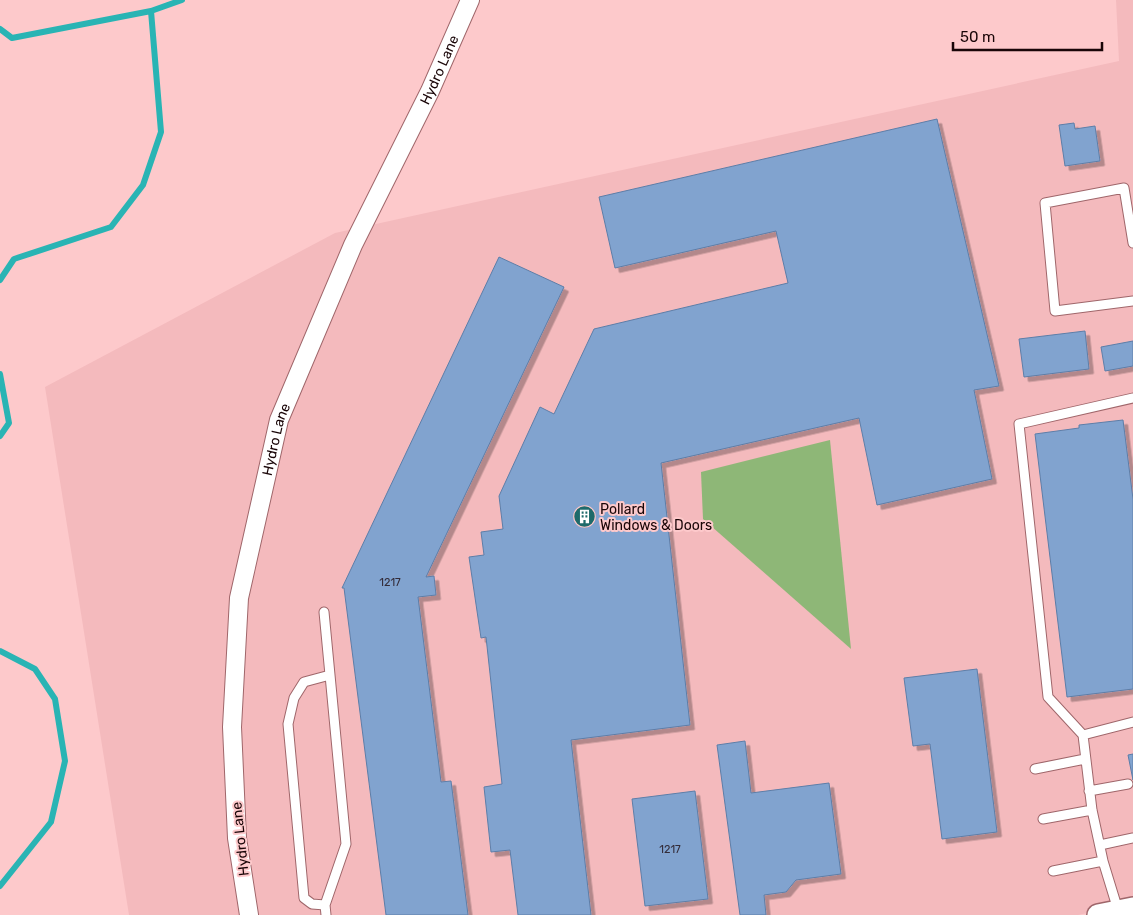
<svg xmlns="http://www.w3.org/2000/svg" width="1133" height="915" font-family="Rubik,sans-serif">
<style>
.built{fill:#f4babd}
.green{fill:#8eb777}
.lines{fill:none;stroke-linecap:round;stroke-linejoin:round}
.stream{stroke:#29b4b4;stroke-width:6}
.building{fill:#81a3cf;stroke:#5d7ea8;filter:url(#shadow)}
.service-casing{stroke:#9f666a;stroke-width:11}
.minor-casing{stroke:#9f666a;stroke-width:20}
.tertiary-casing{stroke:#9f666a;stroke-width:24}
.service{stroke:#fff;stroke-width:9}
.minor{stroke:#fff;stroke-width:18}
.tertiary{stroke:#fff;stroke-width:21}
.labels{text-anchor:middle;stroke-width:4;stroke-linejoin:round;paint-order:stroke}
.number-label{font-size:11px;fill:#332c39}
.street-label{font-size:14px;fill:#190507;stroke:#fdc9cb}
.poi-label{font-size:14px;fill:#190507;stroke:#fdc9cb;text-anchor:start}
</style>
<defs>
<filter id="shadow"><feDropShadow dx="4.5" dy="4.5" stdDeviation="0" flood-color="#0004"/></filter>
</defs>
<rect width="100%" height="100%" fill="#fdc9cb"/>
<!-- built -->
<path class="built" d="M1116,0H1133V903L1078,915H129L45,387L335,233L1119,61Z"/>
<!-- green -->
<path class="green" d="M830,440L851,649L703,519L701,472Z"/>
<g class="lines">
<!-- stream -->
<path class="stream" d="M0,29L12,38L151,11L182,0
M0,280L14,259L111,227L143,185L161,132L151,11
M0,374L9,423L0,436
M0,651L35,669L55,699L65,761L51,822L0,886"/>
</g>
<!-- building -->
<path class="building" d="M937,119L999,386L974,390L992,479L877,505L859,418L661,463L690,725L571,740L591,915H518L510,850L491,852L484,787L502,784L486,637L481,638L469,557L484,555L481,532L503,529L499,496L540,407L554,414L594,329L788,283L776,231L615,268L599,197Z
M1074,123L1075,129L1095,126L1100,161L1065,166L1059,125Z
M499,257L564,287L426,577L434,576L436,595L418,597L441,782L451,781L468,915H386L344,588H342Z
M1085,331L1089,369L1024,377L1019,339Z
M1133,341V366L1105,371L1101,347Z
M1123,420L1133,499V689L1067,697L1035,434L1079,428V425Z
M977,669L997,832L942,839L930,744L913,746L904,678Z
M745,741L751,793L829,783L841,874L796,880L786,892L764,895L766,915H740L717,745Z
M1133,754V780L1128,755Z
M695,791L708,899L645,906L632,799Z"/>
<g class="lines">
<defs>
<path id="service" d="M1133,243L1124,188L1045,203L1055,311L1133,301
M324,612L330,675
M1083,735L1133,722
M1035,769L1085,759
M1089,791L1128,784
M1043,819L1092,810
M1100,845L1133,838
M1053,871L1103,861
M325,905L312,904L304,898L288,724L294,698L304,682L330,675L346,844L325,905L326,915
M1118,910L1103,861L1092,810L1083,735L1048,697L1019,424L1133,398"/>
<g id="minor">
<path id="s1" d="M249,915L237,838L232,727L239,598L279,420L353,245L430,91L470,0"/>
</g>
<path id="tertiary" d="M1098,915L1133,908"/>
</defs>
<!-- service casing -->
<use href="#service" class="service-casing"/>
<!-- minor casing -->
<use href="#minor" class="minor-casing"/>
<!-- tertiary casing -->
<use href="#tertiary" class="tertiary-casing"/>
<!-- service -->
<use href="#service" class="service"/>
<!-- minor -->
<use href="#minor" class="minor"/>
<!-- tertiary -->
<use href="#tertiary" class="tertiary"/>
</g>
<!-- icons -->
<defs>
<symbol id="building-disc" viewBox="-11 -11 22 22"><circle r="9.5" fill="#1e6a6a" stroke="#fdc9cb"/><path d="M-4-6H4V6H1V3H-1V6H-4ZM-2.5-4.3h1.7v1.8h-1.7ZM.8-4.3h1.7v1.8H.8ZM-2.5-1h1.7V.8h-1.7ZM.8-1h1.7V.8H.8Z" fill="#fff"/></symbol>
</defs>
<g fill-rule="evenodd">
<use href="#building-disc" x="572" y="504" width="25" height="25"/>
</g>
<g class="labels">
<!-- number labels -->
<g class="number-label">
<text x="390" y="586">1217</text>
<text x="670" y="853">1217</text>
</g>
<!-- street labels -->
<g class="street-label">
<text dy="5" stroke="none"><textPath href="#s1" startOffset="886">Hydro Lane</textPath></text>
<text dy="5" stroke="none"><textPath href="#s1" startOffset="481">Hydro Lane</textPath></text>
<text transform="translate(240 839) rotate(-96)" y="5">Hydro Lane</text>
</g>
<!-- poi labels -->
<g class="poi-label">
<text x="600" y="514">Pollard<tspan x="600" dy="16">Windows &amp; Doors</tspan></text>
</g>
</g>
<!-- scale -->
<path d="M953 42v8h149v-8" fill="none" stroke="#190507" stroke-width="2.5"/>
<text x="960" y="42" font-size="15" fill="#190507" stroke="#fdc9cb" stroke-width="4" paint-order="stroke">50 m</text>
</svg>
